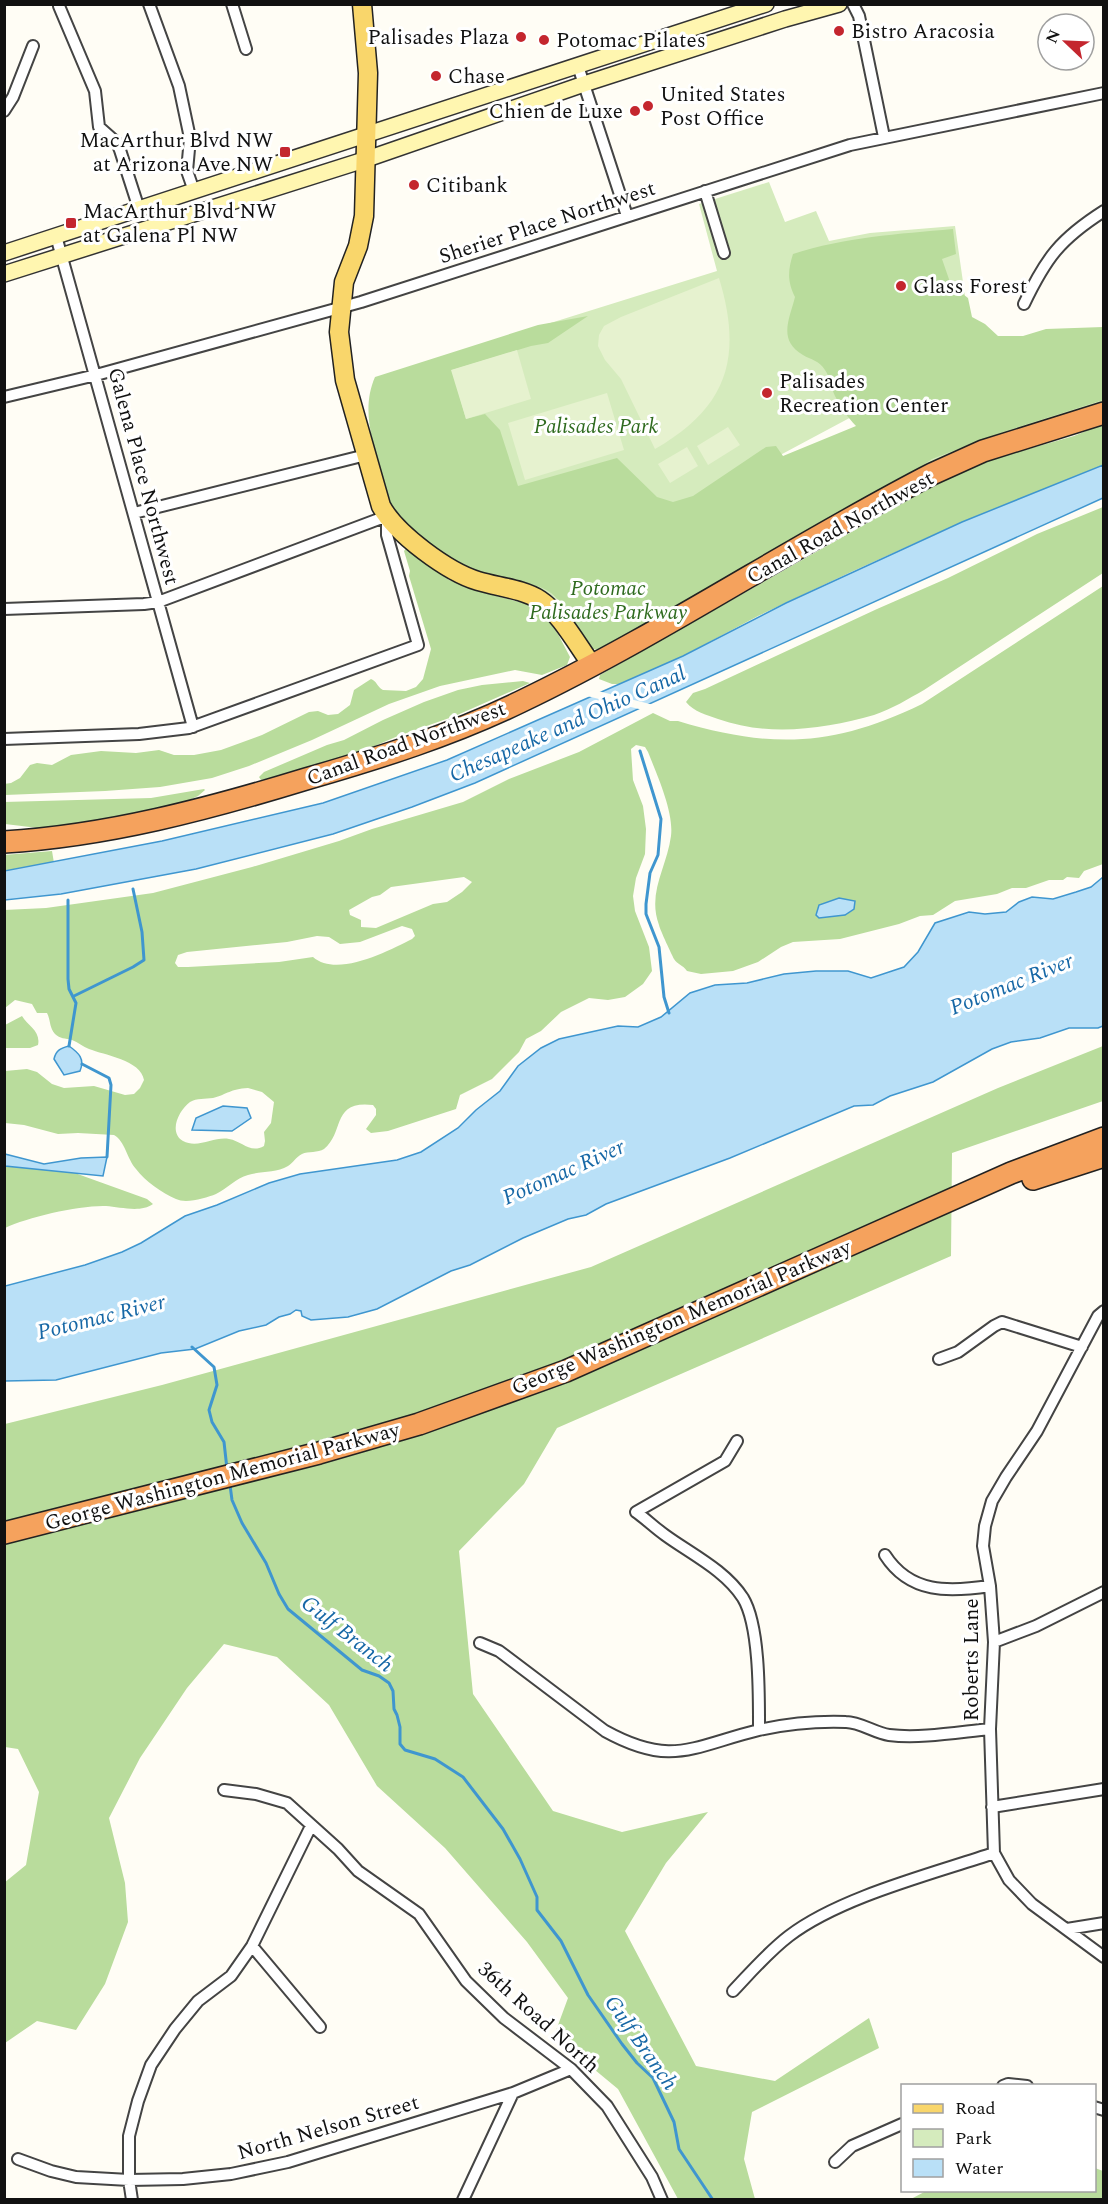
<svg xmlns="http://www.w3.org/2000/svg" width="1108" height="2204" font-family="Spectral,serif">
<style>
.green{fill:#d5ebbd}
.forest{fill:#b9dc9c;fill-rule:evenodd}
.pitch{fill:#e6f2cf}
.water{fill:#b9e0f7;stroke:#3f96cf;stroke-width:1.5}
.pier{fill:#fffdf5}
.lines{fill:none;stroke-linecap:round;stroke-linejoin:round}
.stream{stroke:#3f96cf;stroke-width:3}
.street-casing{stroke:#444;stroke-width:14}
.secondary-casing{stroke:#333;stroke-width:18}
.primary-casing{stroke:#222;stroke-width:21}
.highway-casing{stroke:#222;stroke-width:24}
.street{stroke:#fff;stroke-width:10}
.secondary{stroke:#fff6b0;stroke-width:15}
.primary{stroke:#f9d66b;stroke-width:18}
.highway{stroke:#f5a25d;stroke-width:21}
.poi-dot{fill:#c4262e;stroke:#fff;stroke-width:2}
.labels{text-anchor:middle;stroke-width:6;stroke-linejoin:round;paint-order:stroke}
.poi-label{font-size:21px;fill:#111;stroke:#fff;text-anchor:start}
.street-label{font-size:21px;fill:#111;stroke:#fff}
.park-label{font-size:21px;font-style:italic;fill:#2f6b1f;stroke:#fff}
.water-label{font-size:22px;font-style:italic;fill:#1768a6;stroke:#fff}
</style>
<rect width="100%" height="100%" fill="#fffdf5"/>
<!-- green -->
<path class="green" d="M769,182L785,222L816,211L829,241L870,233L955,226L973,352L636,532L1103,358L1104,407L1020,431L628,637L596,651L578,630L552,596L535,586L466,566L437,549L399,515L378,377L717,271L699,204Z"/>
<!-- forest -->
<path class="forest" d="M953,229L956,254L942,259L951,285L968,298L972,317L985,324L998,336H1023L1046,329L1103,327V400L1003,432L932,459L888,489L599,649H593L589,646C579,630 564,601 548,591C527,579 493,580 469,569C444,557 399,523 387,497C383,488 382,476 379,466C371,436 362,407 375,377L538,325L588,316L548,343L531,346L452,370L466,419L485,414L500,430L518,486L617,458L657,497L673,502L693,496L766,447L776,446L783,456L856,426C848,418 840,406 835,396C831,388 830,377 825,370C819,360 811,360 803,355C777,340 790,318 795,297C787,281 788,270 793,254C845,237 898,234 953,229Z
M1103,424V465L962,522L851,572L758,616L683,656L624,684H612L599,679L600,675L941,481L993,459L1074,436Z
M1103,507V573L924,690C908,699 892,709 874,715C825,729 768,737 718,719C707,715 694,712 686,702L693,693L705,689L877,609L948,578L1037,534Z
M407,547L449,580L485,593L527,604L543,613L558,634L570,657L567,665L542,675L515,670L440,686L389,704L312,740L249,766L212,778L160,787L105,791L5,795L4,784L11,783L20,778L30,765L37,763L52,765L71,755L101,751L136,753L159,750L174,755H194L221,750L262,735L309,712L318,711L328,715L338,714L350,705L354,690L371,679C377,681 377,687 383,690L406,691L416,687L423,679L431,649L409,576L410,571L404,551Z
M1103,586V864L1084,871L1079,878L1067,877L1063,880H1049L1026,888H1012L997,894L955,901L933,915L920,916L899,924L840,939L793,942L781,947L758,962L733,971L701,974L687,971C683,965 677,964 674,959C672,955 660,930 659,925C647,893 667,867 671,836C674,812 657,775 648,752L645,747L636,745L631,749L633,780L643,806L646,829L645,854L636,878L633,896L635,911L649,947L652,971L643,984L625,997L608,1000L589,998L561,1012L541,1031L526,1039L519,1052L492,1079L460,1095L456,1109L388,1131L371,1133L366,1129L376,1115V1109L373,1105C331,1100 345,1132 324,1149C318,1153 308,1151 302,1154C296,1157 293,1163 288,1166C276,1173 261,1171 248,1175C236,1178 227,1189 216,1194C206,1198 186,1204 176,1199C162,1193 145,1181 136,1169C127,1159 125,1141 114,1135L78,1133L58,1134L24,1125L5,1123V1071L27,1069L37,1072L52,1084L64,1088L94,1086L125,1095L134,1094L140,1088L144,1080C141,1060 104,1055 89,1049C83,1047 78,1042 72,1040C65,1038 60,1039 55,1034C49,1027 51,1021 47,1013H37L32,1004L15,1000L5,1008L4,910L46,908L153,893L252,867L339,841L372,829L463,802L509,779L579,752L653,713L670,721H678C771,749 834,747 922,704ZM464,877L472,882L462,892L447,902L433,904L376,928L361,927V920L350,915L349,910L372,897L380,895L391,887ZM402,926L412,929L415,936L412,939C388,951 337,978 313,957L279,962L188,967H178L175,963L178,955L187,952L287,942L317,936L329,937L340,944L360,942ZM248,1088L262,1092L274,1102L271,1123L264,1132L265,1141L264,1146C250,1154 242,1141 229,1139C215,1136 198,1149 183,1141C168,1132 179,1110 190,1102C197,1098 205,1099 213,1098C228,1094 230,1089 248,1088Z
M523,681L530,683L455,716L398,736L363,751L270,778L261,780L259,777L264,772L327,745L344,740L383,720L424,702L458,690L482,685Z
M204,789L205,790L198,796L181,804L62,827L38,828L5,824L4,802L151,798Z
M52,851L54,863L5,871L4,855Z
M22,1016C28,1026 41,1031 38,1045L30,1048H5V1025Z
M1103,1046V1101L952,1153L951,1256L557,1428L524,1484L459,1551L473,1694L553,1811L622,1832L708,1812L666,1863L625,1931L696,2066L775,2081L869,2018L879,2048L752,2112L744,2159L755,2199H678L618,2089L554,2036L568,1998L527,1942L445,1848L377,1786L329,1705L277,1657L224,1644L187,1688L140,1758L109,1818L125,1883L128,1922L105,1984L76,2030L37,2021L5,2043L4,1883L26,1865L39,1792L18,1749L5,1747V1424L162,1385L591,1267L998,1088Z
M4,1166L72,1172L147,1199L153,1204C141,1213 120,1207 106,1206C80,1205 28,1217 5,1228Z
M1095,2168L1103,2171V2199H911L928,2190H1094Z"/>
<!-- pitch -->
<path class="pitch" d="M719,278C743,357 728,407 655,449L621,379L605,360L598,346L599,335L604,326L621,317Z
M517,350L531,399L466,419L451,370Z
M607,393L624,450L525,480L508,423Z
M728,427L740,445L708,465L697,446Z
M687,447L698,466L670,483L658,464Z"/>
<!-- water -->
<path class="water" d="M1103,465V498L475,783L412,807L333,834L196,869L61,894L5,900L4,871L162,841L323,803L447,760L683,656L786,603L962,522Z
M1103,877V1026L1098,1028H1069L1040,1038L1011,1042L992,1049L933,1082L890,1096L873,1105L854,1106L730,1158L606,1204L586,1215L568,1219L523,1238L470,1265L451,1271L377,1309L348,1317L311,1320L302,1316L301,1311L296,1310L290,1314L279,1317L266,1325L239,1331L195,1349L161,1353L56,1380L5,1381V1286L85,1265L122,1252L141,1243L185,1216L217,1205L269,1183L300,1174L397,1160L421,1152L458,1128L476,1110L500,1091L518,1066L541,1048L559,1039L618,1026L638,1027L661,1017L690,993L715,985L747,983L784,974L816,971H848L871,978L904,967L918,952L935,923L969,912L985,914L1006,912L1019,902L1032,897L1053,899L1076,892L1091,887Z
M839,898L855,901L854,909L845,915L819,918L816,915L819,905Z
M69,1046C79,1053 85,1059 80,1071L64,1075L54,1059C56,1050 61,1048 69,1046Z
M223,1106L247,1108L251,1118L232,1131L192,1130L196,1118Z
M5,1154L44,1164L81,1158L107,1157L103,1176L5,1166Z"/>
<!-- pier -->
<path class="pier" d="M598,691L654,705L643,710L587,696Z"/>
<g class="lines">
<!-- stream -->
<path class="stream" d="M640,751L661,819L658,855L650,873L646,904V914L659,947L664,997L669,1013
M68,900V979L69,989L76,1003L69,1046
M74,996L133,967L144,960L142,932L133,889
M82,1064L109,1078L111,1085L107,1157
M192,1347L214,1367L217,1385L209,1410L212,1422L224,1442L227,1469
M230,1485L232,1500L242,1523L266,1563L279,1594L288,1609L362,1670L379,1676L389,1683L393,1691L394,1709L397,1715L400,1727V1744L405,1750L435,1759L463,1777L503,1829L520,1859L537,1897V1910L561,1941L588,1995L622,2044L637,2063L653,2078L674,2122L679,2149L713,2200"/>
<defs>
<path id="street" d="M149,4L179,86L190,138L187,171L194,191
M232,4L246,49
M853,4L859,16L884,137
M59,6L95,91L99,127L117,143L120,150L139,209
M578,66L627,216
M4,111L13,97L33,46
M705,191L724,253
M56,236L193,727
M1024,304C1046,258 1060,239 1104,211
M4,397L96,375L361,302L850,145L1104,93
M134,513L366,455
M4,609L144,604L158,602L387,516V535L418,645L189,728L139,734L4,739
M1104,1311L1098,1316L1037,1431L1006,1477L992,1501L985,1526L983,1546L990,1586L994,1642L990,1729L994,1853L1009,1880L1032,1904L1104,1957
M939,1359L958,1352L994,1326L1002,1322L1082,1347
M737,1441L725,1461L636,1512C646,1519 655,1528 665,1535C691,1554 725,1570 743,1598C760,1626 759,1697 759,1730
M885,1555C910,1594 949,1592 990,1586
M994,1642L1036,1626L1104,1592
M480,1643L499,1651L605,1731C672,1768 693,1746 759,1730C786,1724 818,1721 846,1722C860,1722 875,1733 889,1735C920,1739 959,1732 990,1729
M224,1790L256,1794L287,1803L338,1849L358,1871L419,1914L466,1981L504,2018L571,2069L607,2106L652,2177L662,2200
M992,1807L1104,1789
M1067,1929L1104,1923
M252,1946L320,2027
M733,1991C751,1972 768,1952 789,1936C840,1897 932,1874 994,1853
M1003,2086L1008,2084L1027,2086
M1094,2107L1104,2110
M18,2159L51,2171L76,2177L129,2180L183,2179L231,2174L288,2162L513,2093L571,2069
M835,2162L852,2146L902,2124
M132,2200L129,2180V2136L138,2101L151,2065L175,2029L198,2001L231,1976L252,1946L311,1826
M463,2200L513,2093"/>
<path id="secondary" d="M4,253L766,4
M4,274L367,159L584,84L785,19L839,4"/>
<path id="primary" d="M362,4L368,73L364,216L358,246L344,282L339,332L345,380L381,506C396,534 448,572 478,581C498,587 523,589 540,600C560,613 578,646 592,665"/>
<path id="highway" d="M4,842C107,836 208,809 306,779C379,758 452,735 520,702C662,634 792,546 932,474L983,451L1104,413
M1033,1179L1104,1156
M4,1533L319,1453L419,1424L566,1371L1011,1173L1104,1138"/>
</defs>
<!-- street casing -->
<use href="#street" class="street-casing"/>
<!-- secondary casing -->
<use href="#secondary" class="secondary-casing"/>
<!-- primary casing -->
<use href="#primary" class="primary-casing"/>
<!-- highway casing -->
<use href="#highway" class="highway-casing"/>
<!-- street -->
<use href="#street" class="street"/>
<!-- secondary -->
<use href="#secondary" class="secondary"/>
<!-- primary -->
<use href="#primary" class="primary"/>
<!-- highway -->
<use href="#highway" class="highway"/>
</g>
<!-- markers -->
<g class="poi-dot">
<circle cx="839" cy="31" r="6"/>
<circle cx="521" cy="37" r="6"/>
<circle cx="544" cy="40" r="6"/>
<circle cx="436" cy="76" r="6"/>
<circle cx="648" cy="106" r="6"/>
<circle cx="635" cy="111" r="6"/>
<rect x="279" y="146" width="12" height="12" rx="3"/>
<circle cx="414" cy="185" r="6"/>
<rect x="65" y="217" width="12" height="12" rx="3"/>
<circle cx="901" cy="286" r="6"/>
<circle cx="767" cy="393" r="6"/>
</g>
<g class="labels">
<!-- poi labels -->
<g class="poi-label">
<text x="851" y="38">Bistro Aracosia</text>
<text x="509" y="44" text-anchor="end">Palisades Plaza</text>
<text x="556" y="47">Potomac Pilates</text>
<text x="448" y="83">Chase</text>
<text x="660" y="101">United States<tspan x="660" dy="24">Post Office</tspan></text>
<text x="623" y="118" text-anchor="end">Chien de Luxe</text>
<text x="273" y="147" text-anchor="end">MacArthur Blvd NW<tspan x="273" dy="24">at Arizona Ave NW</tspan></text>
<text x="426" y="192">Citibank</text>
<text x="83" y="218">MacArthur Blvd NW<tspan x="83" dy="24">at Galena Pl NW</tspan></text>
<text x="913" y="293">Glass Forest</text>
<text x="779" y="388">Palisades<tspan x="779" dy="24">Recreation Center</tspan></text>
</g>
<!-- street labels -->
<g class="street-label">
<text transform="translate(547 222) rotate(-18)" y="7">Sherier Place Northwest</text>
<text transform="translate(144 476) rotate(75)" y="7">Galena Place Northwest</text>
<text transform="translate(840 527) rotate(-29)" y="7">Canal Road Northwest</text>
<text transform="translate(406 743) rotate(-20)" y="7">Canal Road Northwest</text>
<text transform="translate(681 1317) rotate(-23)" y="7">George Washington Memorial Parkway</text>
<text transform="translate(222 1476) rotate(-15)" y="7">George Washington Memorial Parkway</text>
<text transform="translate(971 1660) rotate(-90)" y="7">Roberts Lane</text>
<text transform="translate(539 2017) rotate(42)" y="7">36th Road North</text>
<text transform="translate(328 2127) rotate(-16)" y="7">North Nelson Street</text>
</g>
<!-- park labels -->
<g class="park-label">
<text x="596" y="433">Palisades Park</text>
<text x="608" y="595">Potomac<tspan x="608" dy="24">Palisades Parkway</tspan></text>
</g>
<!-- water labels -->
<g class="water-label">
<text transform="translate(567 723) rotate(-24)" y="8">Chesapeake and Ohio Canal</text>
<text transform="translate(1011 983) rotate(-22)" y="8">Potomac River</text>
<text transform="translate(563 1171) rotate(-24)" y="8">Potomac River</text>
<text transform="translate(101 1316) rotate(-14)" y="8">Potomac River</text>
<text transform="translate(348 1633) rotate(38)" y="8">Gulf Branch</text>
<text transform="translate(642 2042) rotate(55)" y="8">Gulf Branch</text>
</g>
</g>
<!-- border -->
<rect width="1108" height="2204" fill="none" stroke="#111111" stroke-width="12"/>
<!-- legend -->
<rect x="901" y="2084" width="195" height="108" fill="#ffffff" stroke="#a0a0a0" stroke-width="1.5"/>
<rect x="913" y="2104" width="30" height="9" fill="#f9d66b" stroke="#a0a0a0" stroke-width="1.5"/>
<text x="955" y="2114" font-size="18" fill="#111111">Road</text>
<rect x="913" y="2129" width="30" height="18" fill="#d5ebbd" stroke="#a0a0a0" stroke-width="1.5"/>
<text x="955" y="2144" font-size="18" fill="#111111">Park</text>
<rect x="913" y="2159" width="30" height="18" fill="#b9e0f7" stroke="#a0a0a0" stroke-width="1.5"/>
<text x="955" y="2174" font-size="18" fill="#111111">Water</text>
<!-- north arrow -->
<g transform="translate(1066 42) rotate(293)"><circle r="28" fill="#ffffff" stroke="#a0a0a0" stroke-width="1.5"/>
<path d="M0-4.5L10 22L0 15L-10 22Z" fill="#c4262e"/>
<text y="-9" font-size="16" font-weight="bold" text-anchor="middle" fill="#111111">N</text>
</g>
</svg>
